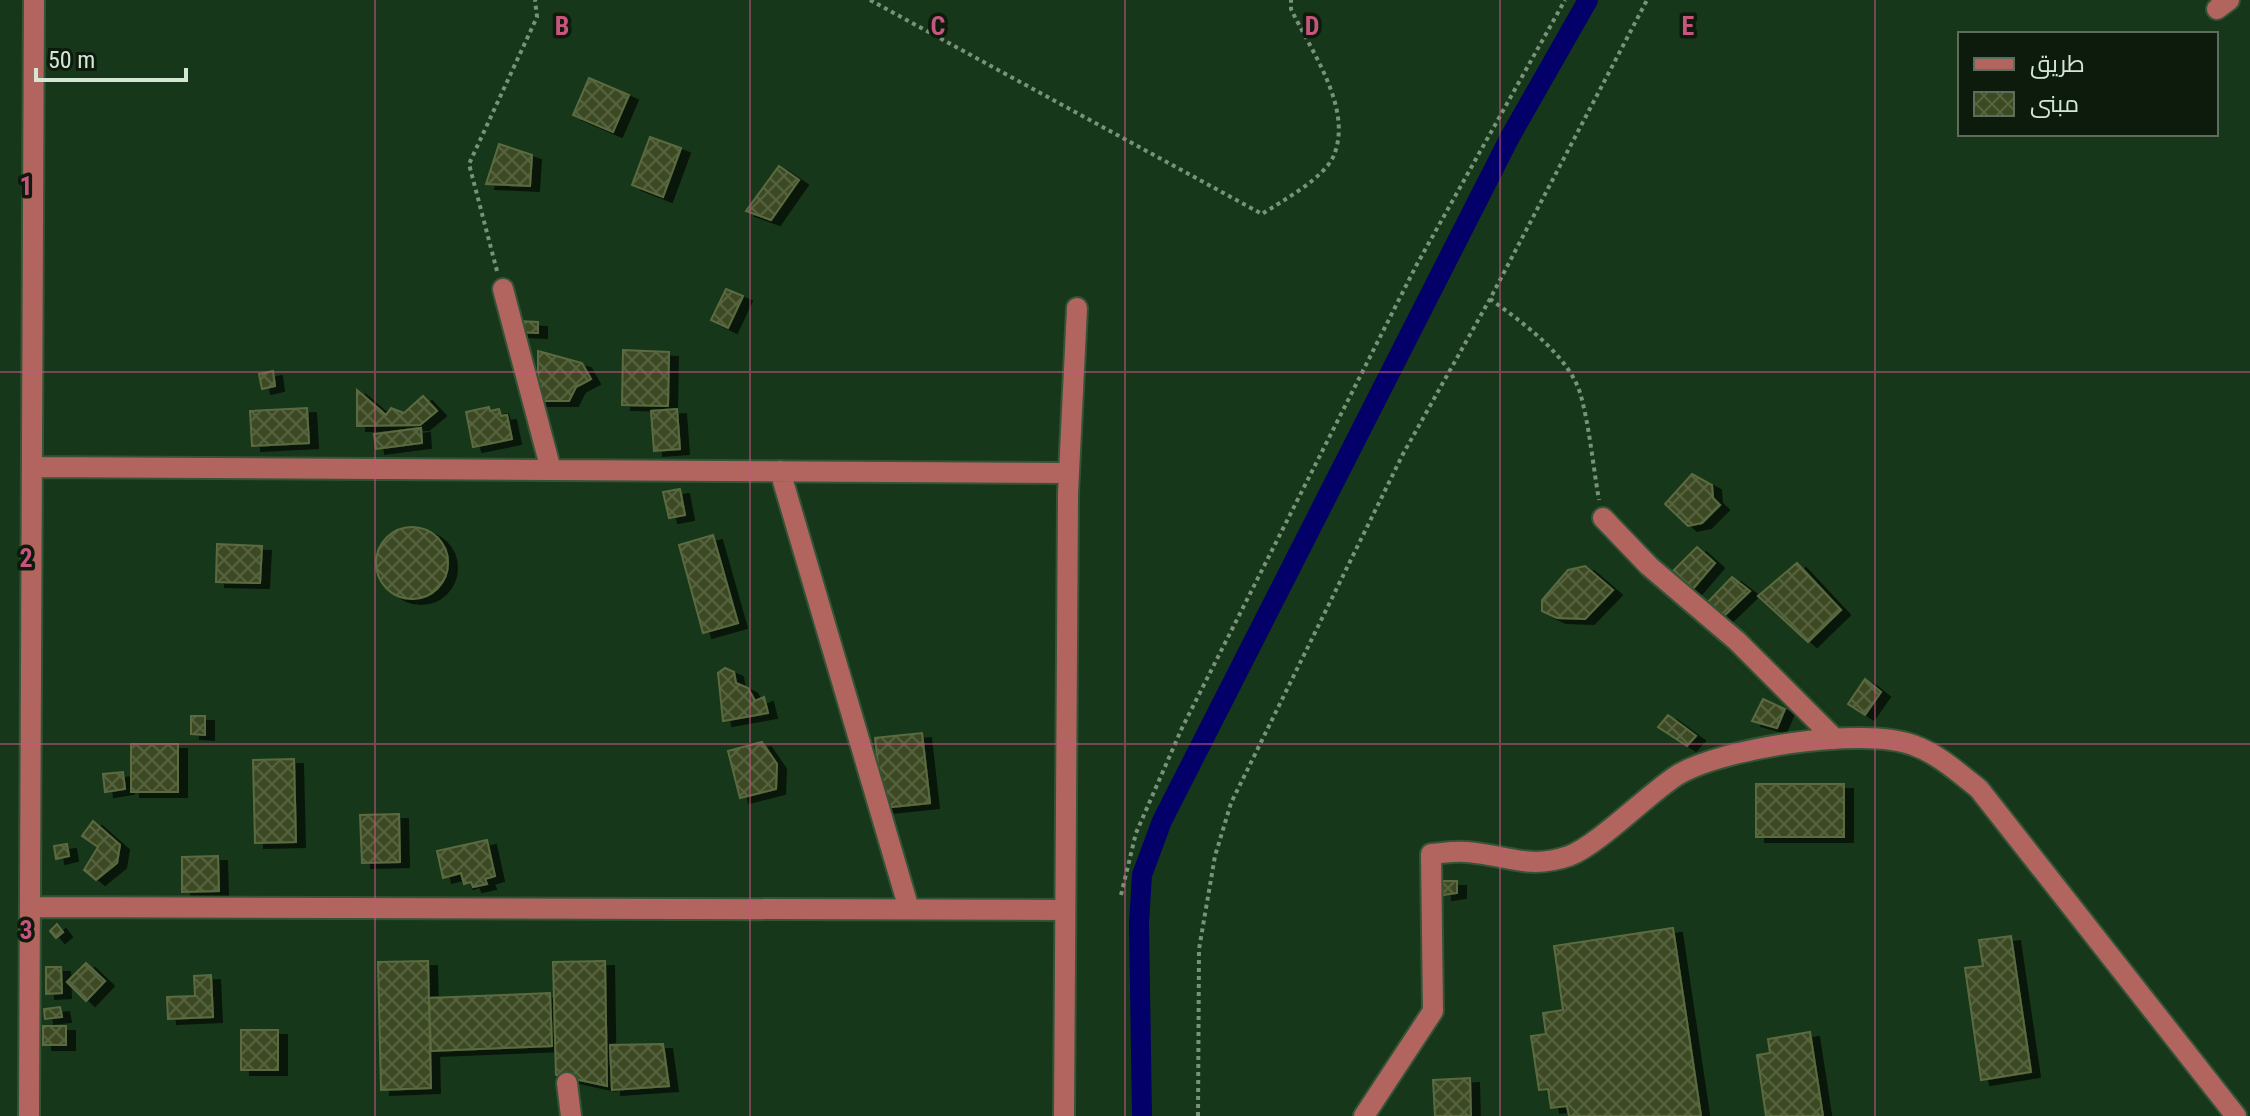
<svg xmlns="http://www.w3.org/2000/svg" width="2250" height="1116" font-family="'Roboto Condensed',Cairo,sans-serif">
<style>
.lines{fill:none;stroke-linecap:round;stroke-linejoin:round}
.canal{stroke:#030069;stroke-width:20}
.building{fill:url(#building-cross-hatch);stroke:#5b6b41;stroke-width:2;filter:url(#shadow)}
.minor-casing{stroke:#345337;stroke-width:24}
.path{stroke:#79927a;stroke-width:4;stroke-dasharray:4 4;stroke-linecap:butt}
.minor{stroke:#b2655f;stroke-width:20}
.grid{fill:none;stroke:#c7567f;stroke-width:2;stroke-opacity:0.55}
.grid-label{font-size:26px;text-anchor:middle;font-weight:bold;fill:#c7567f;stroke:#0d1b0d;stroke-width:7;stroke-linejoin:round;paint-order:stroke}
</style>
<defs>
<pattern id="building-cross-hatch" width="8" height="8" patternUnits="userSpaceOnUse" patternTransform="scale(2)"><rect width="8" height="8" fill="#3c4a22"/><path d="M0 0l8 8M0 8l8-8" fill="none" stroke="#576441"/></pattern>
<filter id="shadow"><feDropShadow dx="9" dy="5" stdDeviation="0" flood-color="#0009"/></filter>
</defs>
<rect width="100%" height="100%" fill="#163719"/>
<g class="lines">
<!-- canal -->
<path class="canal" d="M1142,1116L1139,923L1142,875L1162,821L1510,137L1588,0"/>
</g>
<!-- building -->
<path class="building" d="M589,78L629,95L613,132L573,115Z
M650,137L681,148L663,197L632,185Z
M499,144L532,155L530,186L486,184Z
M779,166L799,180L771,220L746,211Z
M726,289L743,296L728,328L711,320Z
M517,321L538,322V333L516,332Z
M623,350L669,352L668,406L622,405Z
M538,351L582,363L591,379L576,387L569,401H538Z
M273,371L275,386L262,389L259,374Z
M357,390L386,415L391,408L404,413L423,396L437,411L420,425L357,426Z
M489,407L490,411L499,409L501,416L507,415L512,439L473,447L466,412Z
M307,408L309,443L252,446L250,411Z
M677,409L680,449L654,451L651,411Z
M421,428L422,443L376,449L374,434Z
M1692,474L1712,485L1713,498L1720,505L1702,523L1688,526L1665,504Z
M680,489L685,515L669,518L663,492Z
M376 563a36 36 0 1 1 72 0a36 36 0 1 1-72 0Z
M713,535L738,623L703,633L679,545Z
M217,544L262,546L260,583L216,582Z
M1697,547L1715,563L1691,591L1670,574Z
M1797,563L1841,610L1808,642L1758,596Z
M1585,566L1613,590L1585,619L1557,618L1542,611V600L1568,570Z
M1732,577L1750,591L1722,618L1706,604Z
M725,668L734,672L736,683L748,688L755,701L764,697L768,713L723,721L718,673Z
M1865,679L1881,692L1865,715L1848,704Z
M1763,699L1785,709L1777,728L1752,721Z
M1668,715L1696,736L1687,746L1658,727Z
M191,716H205V735L191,734Z
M922,733L930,803L883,808L875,738Z
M762,742L777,764L776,789L740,798L728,751Z
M131,744H178V792H131Z
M294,759L296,842L255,843L253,760Z
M123,772L125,789L105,792L103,774Z
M1756,784H1844V837H1756Z
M399,814L400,862L362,863L360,815Z
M93,821L120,845L117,863L96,880L84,870L98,847L82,836Z
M487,840L495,876L485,879L487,884L473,887L471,882L464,884L461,873L443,878L437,851Z
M67,844L69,856L56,859L54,846Z
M218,856L219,891L182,892V857Z
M1442,881H1457V893L1443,895Z
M57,924L63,932L56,938L50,931Z
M1673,928L1701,1116H1569L1567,1106L1551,1108L1548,1089L1539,1090L1531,1036L1546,1034L1543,1013L1563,1010L1554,946Z
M2011,936L2031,1072L1981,1080L1965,968L1983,966L1979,940Z
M428,961L431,1088L381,1090L378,962Z
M605,961L607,1086L556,1075L553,962Z
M86,963L105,981L86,1001L67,982Z
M46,967H61L62,993L46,994Z
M211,975L213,1017L168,1019L167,997L195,996L194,976Z
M550,993L552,1046L431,1051L429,998Z
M60,1007L62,1017L45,1019L44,1009Z
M43,1026H66V1045H43Z
M241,1030H278V1070H241Z
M1810,1032L1823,1116H1766L1757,1055L1770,1053L1768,1039Z
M663,1044L669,1086L612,1090L610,1045Z
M1470,1078L1471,1116H1435L1433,1080Z"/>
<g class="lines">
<defs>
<path id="minor" d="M2217,9L2229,0
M503,289L551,470
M32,467L1069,473
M780,471L909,909
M1603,518L1649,566L1737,641L1835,739
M30,907L1065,910
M567,1083L571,1116
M29,1116L34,0
M1064,1116L1068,493L1077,308
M1364,1116L1433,1011L1431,854C1443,853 1455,851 1467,852C1507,855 1528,870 1569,856C1598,845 1647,795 1676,776C1720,748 1864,726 1913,745C1938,754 1959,773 1979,789L2236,1116"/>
</defs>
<!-- minor casing -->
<use href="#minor" class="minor-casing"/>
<!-- path -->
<path class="path" d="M870,0L1262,214C1282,201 1325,178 1334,155C1353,108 1311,51 1291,9V0
M497,271L469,164L537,17L535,0
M1490,299C1522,322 1570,356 1581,396C1590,430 1593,466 1599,500
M1121,895L1136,833L1182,728L1416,266L1565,0
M1198,1116L1199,949L1215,856L1231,803L1403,454L1490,299L1647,0"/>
<!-- minor -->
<use href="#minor" class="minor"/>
</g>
<!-- grid -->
<path class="grid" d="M375,0V1116M750,0V1116M1125,0V1116M1500,0V1116M1875,0V1116M0,372H2250M0,744H2250"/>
<g class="grid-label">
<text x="562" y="35">B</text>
<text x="938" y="35">C</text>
<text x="1312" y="35">D</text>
<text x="1688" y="35">E</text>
<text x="26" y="195">1</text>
<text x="26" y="567">2</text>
<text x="26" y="939">3</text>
</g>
<!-- legend -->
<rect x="1958" y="32" width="260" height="104" fill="#0d1b0d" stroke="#5d6d5d" stroke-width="2"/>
<rect x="1974" y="58" width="40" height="12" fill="#b2655f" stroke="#5d6d5d" stroke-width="2"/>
<text x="2030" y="72" font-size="24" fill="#d4e7d4">طريق</text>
<rect x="1974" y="92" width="40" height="24" fill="url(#building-cross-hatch)" stroke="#5d6d5d" stroke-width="2"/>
<text x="2030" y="112" font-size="24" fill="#d4e7d4">مبنى</text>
<!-- scale -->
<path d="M36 68v12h150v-12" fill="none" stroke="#d4e7d4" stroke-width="4"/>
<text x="48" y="68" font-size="24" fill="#d4e7d4" stroke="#0d1b0d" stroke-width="6" paint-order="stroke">50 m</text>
</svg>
